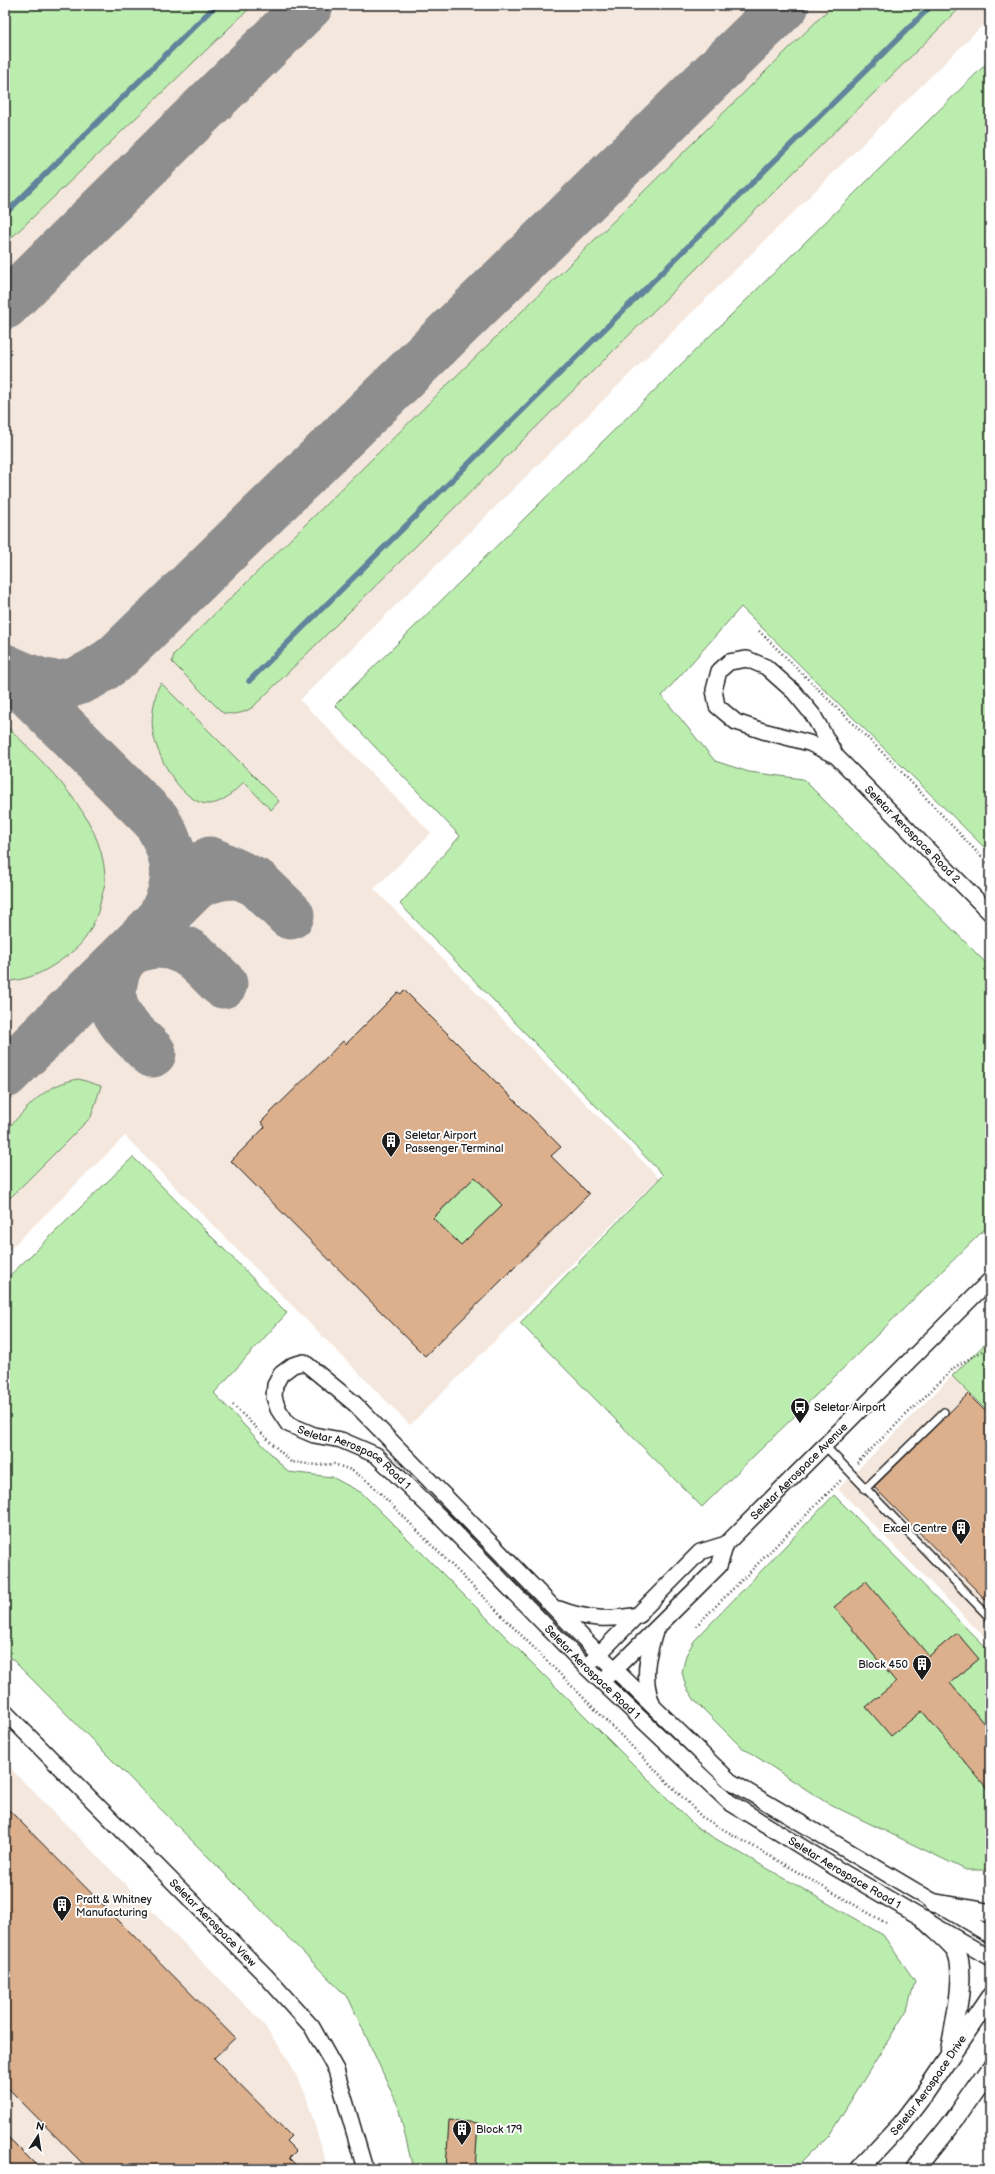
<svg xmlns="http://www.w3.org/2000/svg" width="995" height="2174" font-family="'Balsamiq Sans',sans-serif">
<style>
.built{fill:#f4e7dd}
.green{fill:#bbeeae;stroke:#6c8565}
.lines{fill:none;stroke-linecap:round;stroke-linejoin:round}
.stream{stroke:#61849b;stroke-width:5.5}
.taxiway{stroke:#8e8e8e;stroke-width:49}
.building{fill:#dcb08d;stroke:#1c1c1c;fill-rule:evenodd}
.service-casing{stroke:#1c1c1c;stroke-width:10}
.minor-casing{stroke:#1c1c1c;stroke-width:18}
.tertiary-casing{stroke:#1c1c1c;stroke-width:21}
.path{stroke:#1c1c1c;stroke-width:2.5;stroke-dasharray:1 3;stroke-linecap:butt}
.service{stroke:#fff;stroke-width:7}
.minor{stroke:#fff;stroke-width:15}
.tertiary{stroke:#fff;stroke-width:18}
.labels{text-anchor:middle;stroke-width:4;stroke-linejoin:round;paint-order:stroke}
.street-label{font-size:11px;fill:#1c1c1c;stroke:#fff}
.poi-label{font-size:11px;fill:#1c1c1c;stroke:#fff;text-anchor:start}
</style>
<rect width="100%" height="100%" fill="#fff"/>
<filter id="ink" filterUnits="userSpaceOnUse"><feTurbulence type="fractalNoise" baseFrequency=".025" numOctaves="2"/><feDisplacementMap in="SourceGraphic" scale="8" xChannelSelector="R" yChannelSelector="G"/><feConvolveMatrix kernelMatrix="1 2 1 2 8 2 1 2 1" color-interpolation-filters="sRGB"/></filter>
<g filter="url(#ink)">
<!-- built -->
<path class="built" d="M5,5H990V18L300,700L431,833L374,889L659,1178L410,1425L125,1136L5,1254Z
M952,1376L990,1414V1643L838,1489Z
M5,1763L259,2019L287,2057L305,2093L328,2169H5Z"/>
<!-- green -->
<path class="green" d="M5,5H253L5,244Z
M833,5H963L253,707C242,714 235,715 223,713L172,662L174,654Z
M990,60V853L741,607L662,696L715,761L749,772L803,779L990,967V1224L702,1507L520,1323L663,1175L400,904L460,836L335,705Z
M161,683L279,801L271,810L244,782C234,791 223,804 208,804C182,803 159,759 154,737C151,725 152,713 155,700C156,694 157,688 161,683Z
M5,724C45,765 101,814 105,875C106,883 103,892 101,899C98,917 88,940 73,951C53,967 32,981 5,981Z
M79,1079L101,1086L91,1117L5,1203V1131C29,1107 44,1084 79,1079Z
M133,1157L287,1313L214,1393L288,1472L332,1477L362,1493L697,1828L883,1935L915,1981L907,2010L830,2134L795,2169H413L398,2106L349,1999L5,1652V1280Z
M475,1177L502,1205L461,1245L433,1218Z
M990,1339V1414L952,1376Z
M834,1495L990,1652V1870H966L827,1803L740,1746L696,1702L686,1687L682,1672L686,1655L694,1641Z"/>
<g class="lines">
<!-- stream -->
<path class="stream" d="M5,214L216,5
M249,681L932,5"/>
<!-- taxiway -->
<path class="taxiway" d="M5,305L309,5
M5,668C55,692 71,691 116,658L785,5
M7,671L156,820C180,859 181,886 157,924
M210,861L257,883L290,915
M152,1053C139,1040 123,1027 115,1009C109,994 113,970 124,957C137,943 164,941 181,949C197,955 210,972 223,984
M5,1074L196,885C211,877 223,875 240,875"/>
</g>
<!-- building -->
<path class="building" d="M404,990L561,1147L551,1156L589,1194L425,1356L231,1161L265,1127L261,1122L343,1041L346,1044L398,992L401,994ZM475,1177L502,1205L461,1245L433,1218Z
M968,1394L990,1416V1604L874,1487Z
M866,1581L929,1656L957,1633L979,1659L950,1683L990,1731V1792L922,1711L891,1736L866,1707L896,1682L834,1607Z
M5,1806L235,2038L214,2058L291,2136L286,2141L296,2151L289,2158L300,2169H88L5,2085Z
M449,2120L478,2123L475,2169H446Z
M5,2134L40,2169H5Z"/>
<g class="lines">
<defs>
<path id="service" d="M825,1446L990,1618
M865,1489L944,1412"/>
<g id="minor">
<path id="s1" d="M836,756L809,743L763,731L736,722L717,706L714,690L719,671L729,662L747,659L766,667L794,692L813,715L836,756L990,913"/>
<path d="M559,1609C587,1620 610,1620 640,1615"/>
<path d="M593,1660L700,1552L726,1544"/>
<path id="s2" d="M609,1675L719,1566L726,1544L990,1280"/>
<path d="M652,1703C642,1678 647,1657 655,1632"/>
<path id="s3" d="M5,1712L265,1975L312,2027L336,2070L365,2169"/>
<path id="s4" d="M990,1935L730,1781L600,1655L355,1404L304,1362L293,1365L281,1374L275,1385L274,1397L278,1409L288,1424L314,1435L341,1440L376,1455L441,1518L586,1667L729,1802L836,1868L990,1958"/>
</g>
<g id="tertiary">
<path d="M934,1903L990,1913"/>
<path d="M926,1921C935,1930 947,1939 955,1949C968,1969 954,2027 950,2050"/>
<path id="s5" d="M859,2169L901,2124L924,2094L990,1997"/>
<path d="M915,2169L955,2119L990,2069"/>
</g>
</defs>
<!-- service casing -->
<use href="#service" class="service-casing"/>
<!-- minor casing -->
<use href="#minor" class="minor-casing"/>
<!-- tertiary casing -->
<use href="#tertiary" class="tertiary-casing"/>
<!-- path -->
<path class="path" d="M759,631L891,761L990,866
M233,1405L291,1462L317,1465L334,1464L351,1470L369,1482L702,1817L886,1923
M857,1463L955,1367L986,1349L990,1344
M696,1626L841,1480"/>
<!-- service -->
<use href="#service" class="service"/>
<!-- minor -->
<use href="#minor" class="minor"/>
<!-- tertiary -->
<use href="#tertiary" class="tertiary"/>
</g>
</g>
<!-- icons -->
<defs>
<symbol id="building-pin" viewBox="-11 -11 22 30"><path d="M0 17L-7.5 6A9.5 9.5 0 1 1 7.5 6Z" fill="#1c1c1c" stroke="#fff"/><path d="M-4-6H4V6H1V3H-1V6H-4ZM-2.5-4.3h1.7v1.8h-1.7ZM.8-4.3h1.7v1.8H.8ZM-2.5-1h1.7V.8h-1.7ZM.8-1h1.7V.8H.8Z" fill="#fff"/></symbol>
<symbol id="bus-pin" viewBox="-11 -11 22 30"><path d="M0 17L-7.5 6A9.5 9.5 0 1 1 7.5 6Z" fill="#1c1c1c" stroke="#fff"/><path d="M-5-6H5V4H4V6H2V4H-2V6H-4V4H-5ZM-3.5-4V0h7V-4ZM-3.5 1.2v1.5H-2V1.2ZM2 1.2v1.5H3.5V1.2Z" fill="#fff"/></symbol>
</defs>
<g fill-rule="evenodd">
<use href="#building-pin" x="380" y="1130" width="22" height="30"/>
<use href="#bus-pin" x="789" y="1396" width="22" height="30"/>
<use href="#building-pin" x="950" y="1517" width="22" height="30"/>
<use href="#building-pin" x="911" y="1653" width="22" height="30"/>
<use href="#building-pin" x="51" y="1894" width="22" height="30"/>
<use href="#building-pin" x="451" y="2118" width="22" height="30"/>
</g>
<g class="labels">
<!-- street labels -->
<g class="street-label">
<text dy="4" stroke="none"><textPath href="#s1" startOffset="443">Seletar Aerospace Road 2</textPath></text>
<text dy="4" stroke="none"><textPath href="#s4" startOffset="1057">Seletar Aerospace Road 1</textPath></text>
<text dy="4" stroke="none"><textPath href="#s2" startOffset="281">Seletar Aerospace Avenue</textPath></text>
<text dy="4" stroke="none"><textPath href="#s4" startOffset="1382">Seletar Aerospace Road 1</textPath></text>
<text dy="4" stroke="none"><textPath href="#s4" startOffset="1706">Seletar Aerospace Road 1</textPath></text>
<text dy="4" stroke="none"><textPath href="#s3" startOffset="296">Seletar Aerospace View</textPath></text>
<text dy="4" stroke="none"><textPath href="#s5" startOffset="109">Seletar Aerospace Drive</textPath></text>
</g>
<!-- poi labels -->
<g class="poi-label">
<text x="405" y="1139">Seletar Airport<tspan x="405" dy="13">Passenger Terminal</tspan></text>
<text x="814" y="1411">Seletar Airport</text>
<text x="947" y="1532" text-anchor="end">Excel Centre</text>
<text x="908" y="1668" text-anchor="end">Block 450</text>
<text x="76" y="1903">Pratt &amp; Whitney<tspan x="76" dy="13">Manufacturing</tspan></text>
<text x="476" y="2133">Block 179</text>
</g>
</g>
<!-- margin -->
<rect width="995" height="2174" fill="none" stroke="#fff" stroke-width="20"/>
<rect x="10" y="10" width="975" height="2154" fill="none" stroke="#1c1c1c" stroke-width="1.5" filter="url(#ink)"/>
<!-- north arrow -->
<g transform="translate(38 2136) rotate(12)" stroke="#ffffff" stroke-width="3" paint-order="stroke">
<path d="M0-3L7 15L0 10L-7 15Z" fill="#1c1c1c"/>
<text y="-6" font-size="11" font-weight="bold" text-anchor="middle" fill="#1c1c1c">N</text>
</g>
</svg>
